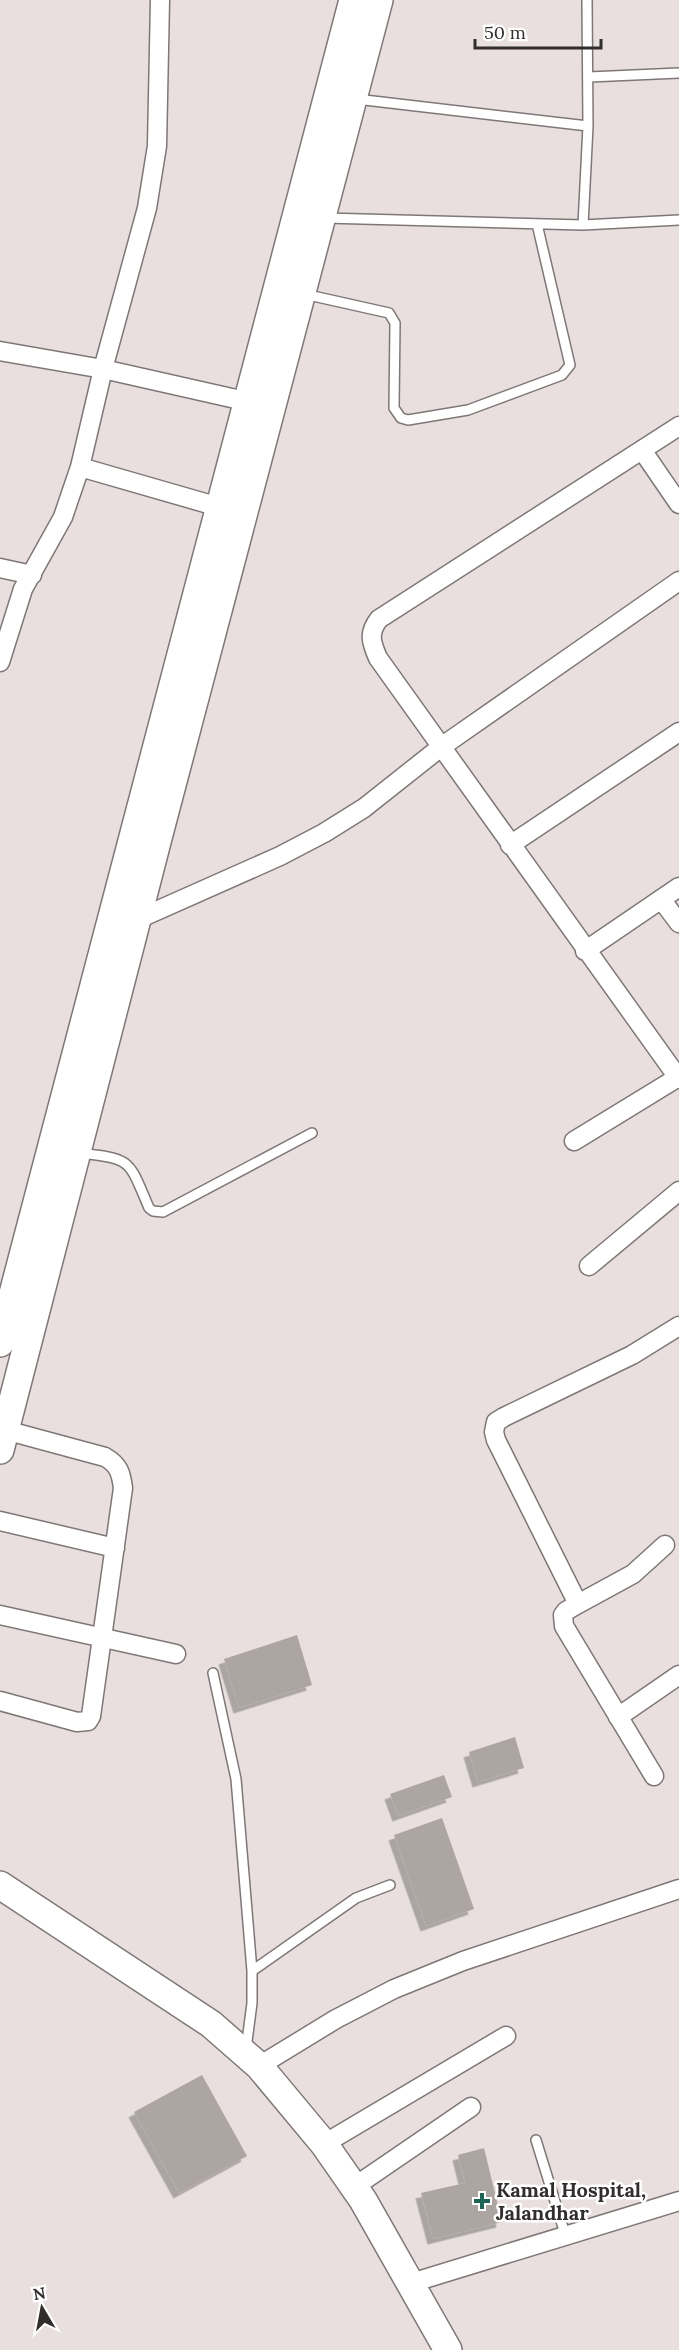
<svg xmlns="http://www.w3.org/2000/svg" width="679" height="2350" font-family="Lora,serif">
<style>
.building{fill:#aca5a1;filter:url(#shadow)}
.lines{fill:none;stroke-linecap:round;stroke-linejoin:round}
.service-casing{stroke:#7f7777;stroke-width:12}
.minor-casing{stroke:#7f7777;stroke-width:21}
.secondary-casing{stroke:#7f7777;stroke-width:30}
.service{stroke:#fff;stroke-width:9}
.minor{stroke:#fff;stroke-width:18}
.secondary{stroke:#fff;stroke-width:27}
.poi-dot{fill:#1e6354;stroke:#fff;stroke-width:2}
.labels{text-anchor:middle;stroke-width:5;stroke-linejoin:round;paint-order:stroke}
.poi-label{font-size:20px;font-weight:bold;fill:#302d2c;stroke:#fff;text-anchor:start}
</style>
<defs>
<filter id="shadow"><feDropShadow dx="-5.5" dy="5.5" stdDeviation="0" flood-color="#0004"/></filter>
</defs>
<rect width="100%" height="100%" fill="#e8dfde"/>
<!-- building -->
<path class="building" d="M297,1635L312,1685L239,1708L224,1659Z
M515,1737L524,1768L478,1782L469,1752Z
M444,1775L452,1797L398,1816L390,1794Z
M442,1818L474,1909L426,1926L394,1835Z
M202,2075L247,2156L179,2193L134,2112Z
M484,2148L502,2222L433,2239L421,2193L465,2183L458,2155Z"/>
<g class="lines">
<defs>
<path id="service" d="M589,77L679,73
M356,99L588,126
M325,218L583,225L588,126L587,0
M583,225L679,220
M304,294L389,313L395,323L394,408L401,418L408,420L468,410L562,375L570,365L537,224
M79,1153C133,1159 128,1159 149,1208L153,1211L163,1212L312,1133
M213,1673L236,1779L252,1971V2003L246,2049
M252,1971L356,1898L390,1885
M536,2140L566,2237"/>
<path id="minor" d="M0,351L103,369L258,404
M679,426L379,619C368,633 371,642 378,658L679,1079
M642,450L679,504
M80,467L219,507
M0,568L32,575
M0,662L23,589L63,517L80,467L103,369L147,208L157,146L160,0
M510,845L679,732
M661,899L679,923
M136,920L280,856L324,833L364,808L441,747L679,581
M585,951L679,887
M574,1141L677,1078
M589,1266L679,1191
M0,1521L115,1548
M578,1604L633,1574L665,1545
M0,1615L176,1654
M0,1701L77,1722L88,1721L91,1716L123,1488C121,1473 119,1465 105,1457L5,1430
M618,1717L679,1675
M654,1776L564,1626L563,1615L566,1611L578,1604L496,1440L494,1432L496,1422L504,1417L632,1355L679,1326
M259,2066L336,2019L394,1989L463,1961L679,1889
M324,2144L506,2036
M354,2187L471,2107
M411,2283L679,2201"/>
<path id="secondary" d="M0,1343L353,0
M0,1450L158,838L379,0
M0,1885L211,2024L259,2066L324,2144L363,2200L448,2350"/>
</defs>
<!-- service casing -->
<use href="#service" class="service-casing"/>
<!-- minor casing -->
<use href="#minor" class="minor-casing"/>
<!-- secondary casing -->
<use href="#secondary" class="secondary-casing"/>
<!-- service -->
<use href="#service" class="service"/>
<!-- minor -->
<use href="#minor" class="minor"/>
<!-- secondary -->
<use href="#secondary" class="secondary"/>
</g>
<!-- markers -->
<path class="poi-dot" d="M479 2192h6v6h6v6h-6v6h-6v-6h-6v-6h6z"/>
<g class="labels">
<!-- poi labels -->
<g class="poi-label">
<text x="496" y="2197">Kamal Hospital,<tspan x="496" dy="23">Jalandhar</tspan></text>
</g>
</g>
<!-- north arrow -->
<g transform="translate(42 2308) rotate(350)" stroke="#ffffff" stroke-width="4.5" paint-order="stroke">
<path d="M0-4.5L10 22L0 15L-10 22Z" fill="#302d2c"/>
<text y="-9" font-size="16" font-weight="bold" text-anchor="middle" fill="#302d2c">N</text>
</g>
<!-- scale -->
<path d="M475 39v9h126v-9" fill="none" stroke="#302d2c" stroke-width="3"/>
<text x="484" y="39" font-size="18" fill="#302d2c" stroke="#ffffff" stroke-width="4.5" paint-order="stroke">50 m</text>
</svg>
